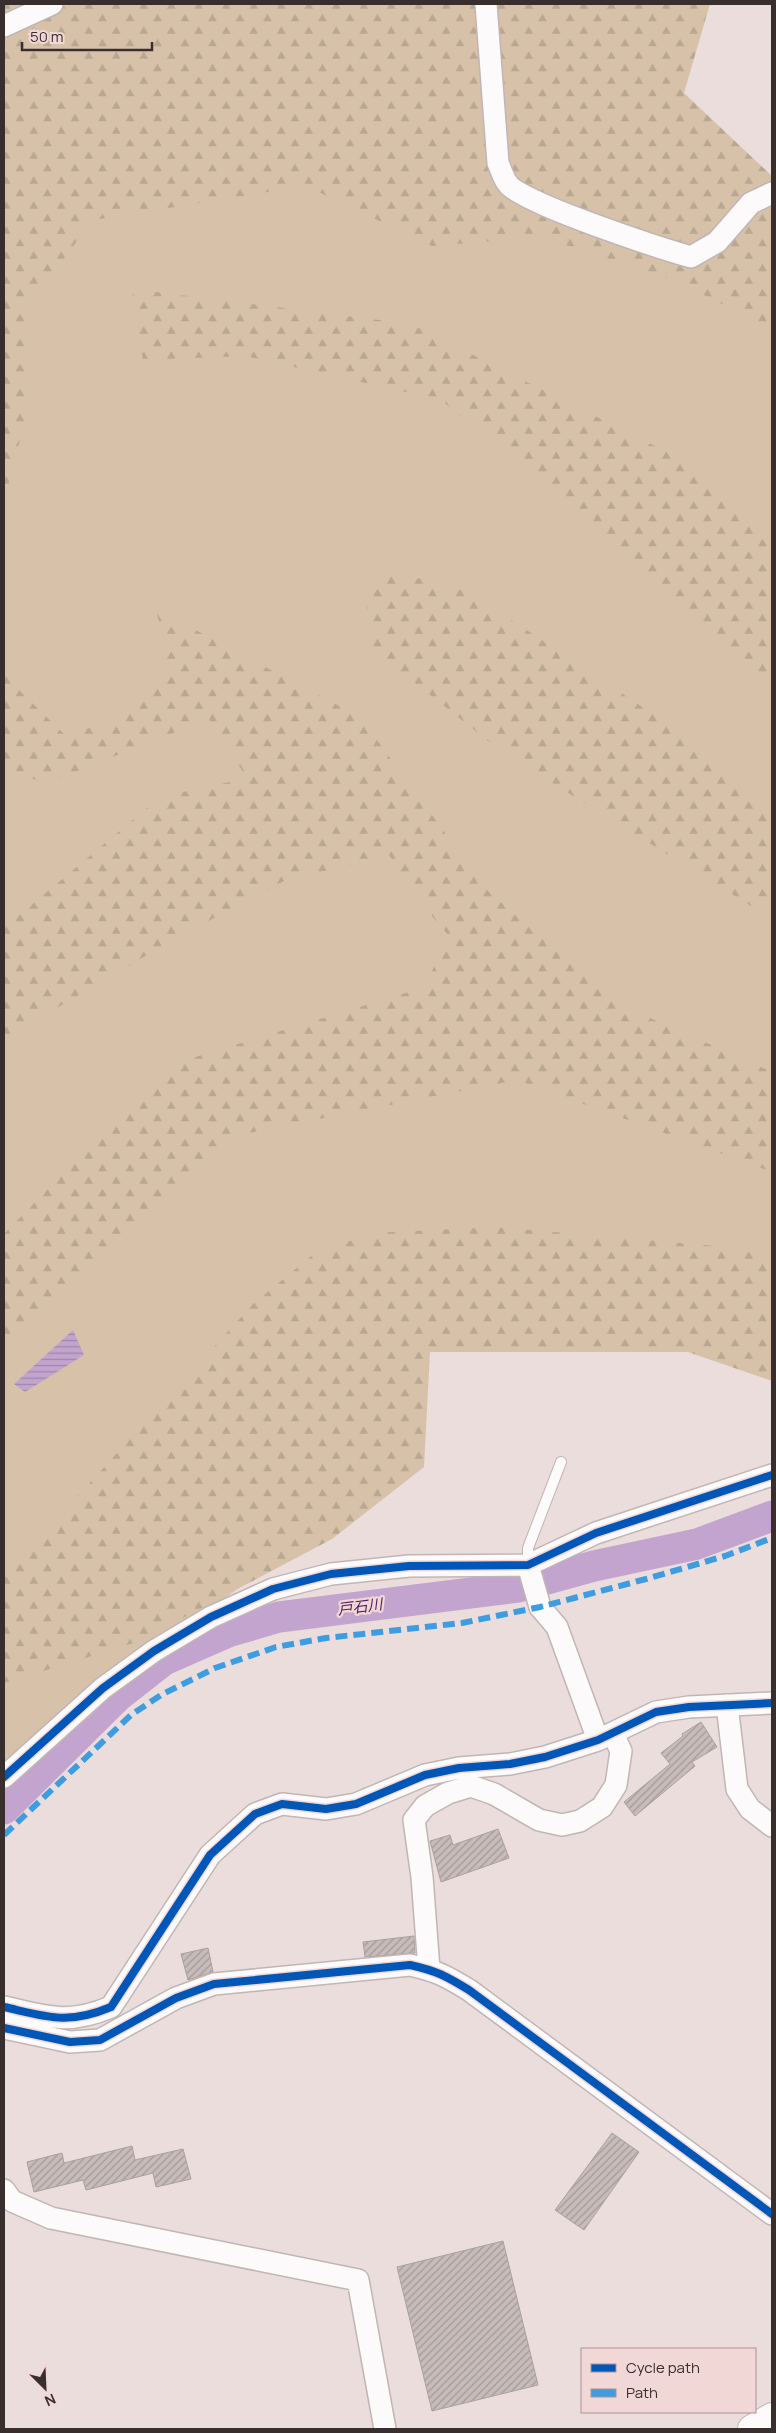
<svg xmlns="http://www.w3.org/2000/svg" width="776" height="2433" font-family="Manrope,'Noto Sans JP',sans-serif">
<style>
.grass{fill:#d7c2a9}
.forest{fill:url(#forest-firs)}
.water{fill:url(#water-rules)}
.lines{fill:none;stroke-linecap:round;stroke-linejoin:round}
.river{stroke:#c3a4ce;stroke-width:31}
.building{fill:url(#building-hatch);stroke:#aba09e}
.service-casing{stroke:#c1b5b5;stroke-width:12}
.minor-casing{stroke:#c1b5b5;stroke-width:24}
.secondary-casing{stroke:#c1b5b5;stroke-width:30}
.service{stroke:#fcfafa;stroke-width:10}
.minor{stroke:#fcfafa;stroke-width:21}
.secondary{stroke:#fcfafa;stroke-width:28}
.quiet{stroke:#3e9de1;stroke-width:6;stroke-dasharray:12 6;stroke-linecap:butt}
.cycleway-casing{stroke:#f2d7d7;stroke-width:11}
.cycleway{stroke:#0057b8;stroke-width:8}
.labels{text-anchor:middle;stroke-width:4.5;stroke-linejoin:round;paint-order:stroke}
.water-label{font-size:15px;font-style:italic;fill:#49195f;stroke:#f2d7d7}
</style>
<defs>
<pattern id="forest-firs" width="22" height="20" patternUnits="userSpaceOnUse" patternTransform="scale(1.25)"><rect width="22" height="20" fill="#d7c2a9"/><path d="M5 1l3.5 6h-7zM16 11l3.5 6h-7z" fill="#b9a792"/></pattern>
<pattern id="water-rules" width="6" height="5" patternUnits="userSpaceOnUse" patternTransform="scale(1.25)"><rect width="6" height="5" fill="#c3a4ce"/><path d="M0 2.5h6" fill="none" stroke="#9f86a8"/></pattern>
<pattern id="building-hatch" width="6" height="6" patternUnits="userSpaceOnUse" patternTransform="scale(1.25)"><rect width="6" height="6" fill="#c7bcba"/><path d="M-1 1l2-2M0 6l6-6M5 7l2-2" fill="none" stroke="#a39998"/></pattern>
</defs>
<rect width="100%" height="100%" fill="#ecdddd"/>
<!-- grass -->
<path class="grass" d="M4,4L658,162L772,239V1304L428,1326L398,1469L4,1763Z"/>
<!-- forest -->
<path class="forest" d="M4,4H710L684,93L772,176V329L674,280L541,237L432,246L306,186L93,220L30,303L26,416L4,501Z
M132,289L411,324L689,463L772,547V692L594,522L441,400L245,356L143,360Z
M391,571L469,592L665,722L772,811V919L502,752L371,648L366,599Z
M156,609L360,717L487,890L614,1002L772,1072V1172L517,1080L228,1137L4,1348V1234L169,1065L425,987L448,935L417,898L389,855L284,881L178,937L4,1039V928L160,797L247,778L209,719L44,784L4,765V662L20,691L64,734L119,721L169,667Z
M497,1227L772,1251V1381L688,1352H430L424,1467L332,1539L137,1642L4,1683V1577L253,1304L315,1253L373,1233Z"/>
<!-- water -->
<path class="water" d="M73,1330L84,1355L25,1392L14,1384Z"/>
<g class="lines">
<!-- river -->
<path class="river" d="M4,1809L118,1696L164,1660L228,1632L279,1617L518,1587L594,1566L697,1544L772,1516"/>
</g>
<!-- building -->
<path class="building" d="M701,1722L717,1747L692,1762L695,1766L635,1816L624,1802L670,1764L661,1753L683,1736L682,1734Z
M498,1829L509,1858L441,1882L430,1841L450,1835L453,1845Z
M414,1936L415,1953L365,1957L363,1942Z
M208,1948L213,1972L188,1980L181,1954Z
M612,2133L639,2152L584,2230L555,2210Z
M132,2146L135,2160L183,2149L191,2179L156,2187L153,2173L86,2190L83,2180L34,2192L27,2162L62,2153L64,2163Z
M503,2241L538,2385L432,2411L397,2267Z"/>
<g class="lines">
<defs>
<path id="service" d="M528,1565V1548L561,1462"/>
<path id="minor" d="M486,4L498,163C501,169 503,178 508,184C521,203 663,249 691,257L717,242L751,203L772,193
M4,26L52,4
M528,1565L540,1607L557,1627L598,1740
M727,1705L737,1789L750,1809L772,1826
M4,1777L103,1688L154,1651L211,1617L273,1589L331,1574L409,1566L528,1565L596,1533L772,1475
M429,1969L422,1877L414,1820L425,1806L448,1793L471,1786L494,1794L539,1820L562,1825L580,1821L602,1807L616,1785L621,1751L613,1734
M4,2007C48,2017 68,2025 111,2007L210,1855L255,1814L282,1804L326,1809L356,1804L425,1775L459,1768L510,1764L545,1757L598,1740L656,1712L689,1707L772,1703
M4,2028L70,2042L100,2040L176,1998L214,1984L410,1965C437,1971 446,1976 469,1990L772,2214
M4,2190L12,2201L51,2218L358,2280L385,2429"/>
<path id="secondary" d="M752,2429L772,2417"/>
</defs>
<!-- service casing -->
<use href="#service" class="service-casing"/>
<!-- minor casing -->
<use href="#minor" class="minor-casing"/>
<!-- secondary casing -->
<use href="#secondary" class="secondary-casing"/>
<!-- service -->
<use href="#service" class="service"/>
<!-- minor -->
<use href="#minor" class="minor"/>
<!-- secondary -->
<use href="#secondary" class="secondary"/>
<!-- quiet -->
<path class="quiet" d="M4,1835L131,1715L161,1695L215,1668L276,1647L326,1638L462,1623L540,1607L646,1579L725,1556L772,1538"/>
<defs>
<path id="cycleway" d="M4,1777L103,1688L154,1651L211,1617L273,1589L331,1574L409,1566L528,1565L596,1533L772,1475
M4,2007C48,2017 68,2025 111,2007L210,1855L255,1814L282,1804L326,1809L356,1804L425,1775L459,1768L510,1764L545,1757L598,1740L656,1712L689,1707L772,1703
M4,2028L70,2042L100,2040L176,1998L214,1984L410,1965C437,1971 446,1976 469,1990L772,2214"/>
</defs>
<!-- cycleway casing -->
<use href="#cycleway" class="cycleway-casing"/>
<!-- cycleway -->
<use href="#cycleway" class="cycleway"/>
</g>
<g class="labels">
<!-- water labels -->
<g class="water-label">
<text transform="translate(360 1607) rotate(-7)" y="5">戸石川</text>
</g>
</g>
<!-- border -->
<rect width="776" height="2433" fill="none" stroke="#382e2e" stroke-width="10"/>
<!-- legend -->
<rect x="581" y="2348" width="175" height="65" fill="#f2d7d7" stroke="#a89393"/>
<rect x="591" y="2364" width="25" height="8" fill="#0057b8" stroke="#a89393"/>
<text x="626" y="2373" font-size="15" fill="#382e2e">Cycle path</text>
<rect x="591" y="2389" width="25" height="8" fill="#3e9de1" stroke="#a89393"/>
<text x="626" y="2398" font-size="15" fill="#382e2e">Path</text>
<!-- north arrow -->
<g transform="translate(45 2388) rotate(156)" stroke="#f2d7d7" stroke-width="4" paint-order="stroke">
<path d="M0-4L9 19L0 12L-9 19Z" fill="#382e2e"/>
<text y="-8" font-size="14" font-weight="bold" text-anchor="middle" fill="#382e2e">N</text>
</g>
<!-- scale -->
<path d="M22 42v8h130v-8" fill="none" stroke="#382e2e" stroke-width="2.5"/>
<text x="30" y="42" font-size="15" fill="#382e2e" stroke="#f2d7d7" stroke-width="4" paint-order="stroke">50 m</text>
</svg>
